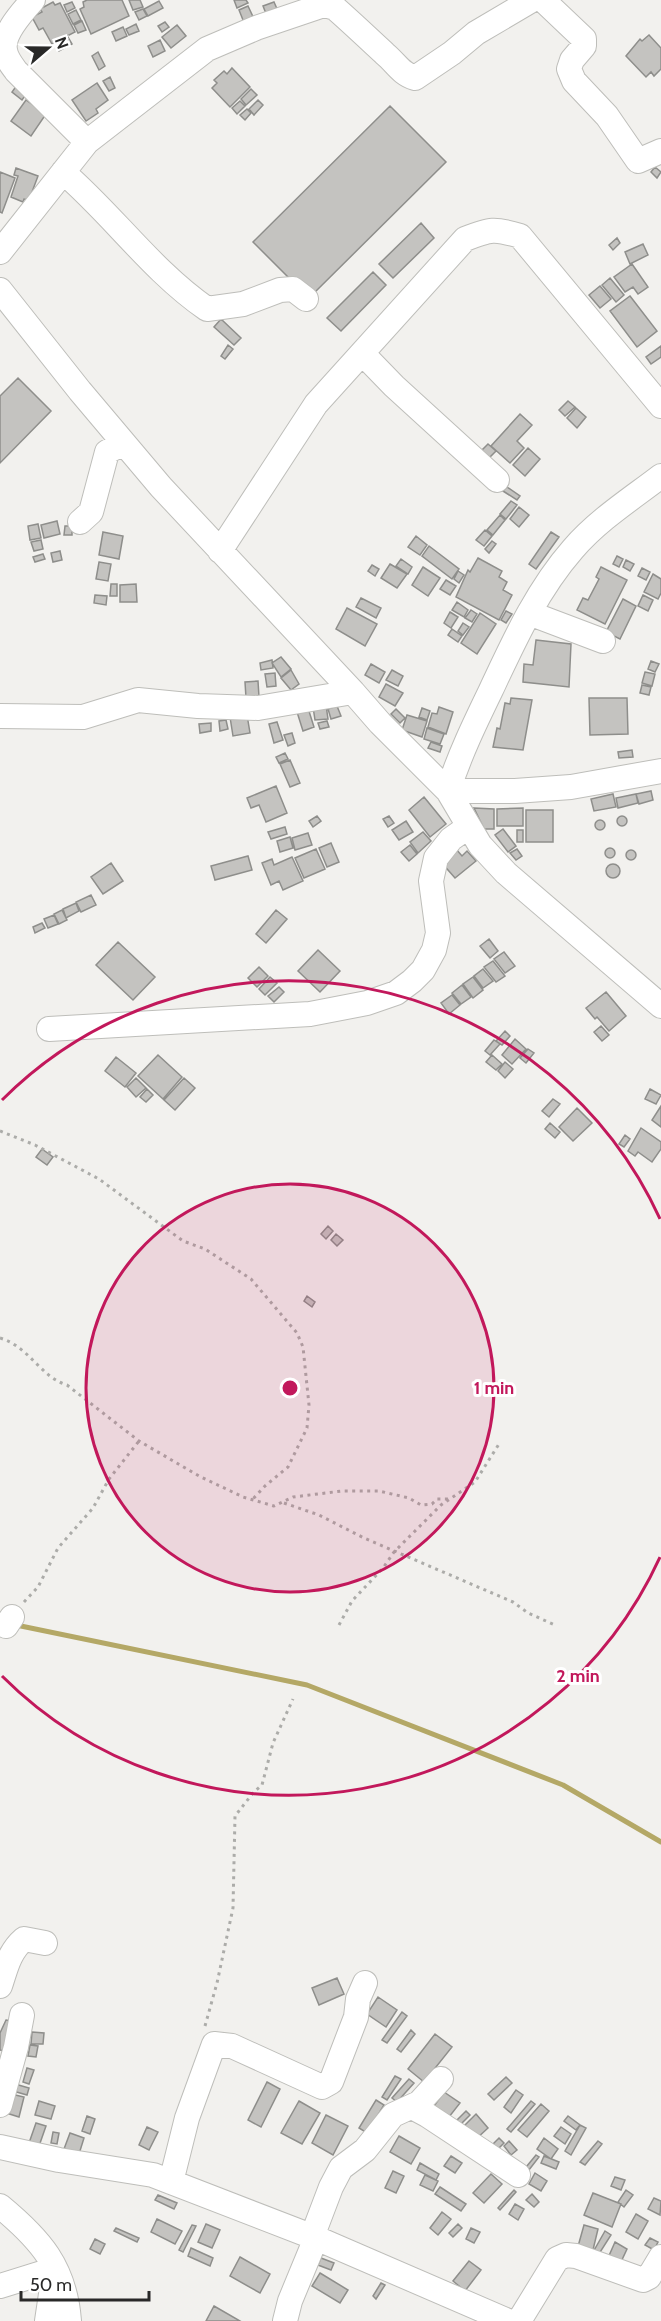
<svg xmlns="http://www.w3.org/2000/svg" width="661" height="2321" font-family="Cabin,sans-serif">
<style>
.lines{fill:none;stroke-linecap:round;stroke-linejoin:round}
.stream{stroke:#b4a866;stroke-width:5}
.building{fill:#c4c3c0;stroke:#8e8e8b;stroke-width:1.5}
.minor-casing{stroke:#bebeba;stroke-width:26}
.path{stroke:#acaca9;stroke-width:3;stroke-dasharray:3 4.5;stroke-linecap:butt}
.minor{stroke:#fff;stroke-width:24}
.ring{fill:none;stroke:#c2185b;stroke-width:3}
.centre{fill:#c2185b;stroke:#fff;stroke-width:3}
.ring-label{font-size:18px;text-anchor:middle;font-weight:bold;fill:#c2185b;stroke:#fff;stroke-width:6;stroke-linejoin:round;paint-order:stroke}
</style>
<rect width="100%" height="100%" fill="#f2f1ee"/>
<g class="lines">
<!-- stream -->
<path class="stream" d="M16,1625L307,1685L563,1785L661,1842"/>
</g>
<!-- building -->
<path class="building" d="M87,0H122L129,16L91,34L80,9L84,7L83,2Z
M129,0H140L143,7L133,10Z
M234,0H246L248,3L237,8Z
M159,1L163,8L148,16L144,9Z
M53,2L55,5L60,3L75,32L52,44L43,28L39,30L32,17L42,12L40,9Z
M72,2L75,8L67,12L64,5Z
M274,2L278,11L267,16L263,6Z
M248,6L255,21L245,25L239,10Z
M143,9L147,16L139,20L135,12Z
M76,10L81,20L73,24L68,14Z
M82,21L86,30L78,33L74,25Z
M165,22L169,27L162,32L158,26Z
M136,24L139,31L129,35L126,29Z
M177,25L186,36L171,48L162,37Z
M123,27L127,36L116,41L112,32Z
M649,35L661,48V69L654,76L651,72L646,77L626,56L640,39L642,41Z
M68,37L72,44L59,51L56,43Z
M160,40L165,51L153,57L148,46Z
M98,52L105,66L99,70L92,56Z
M232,68L250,87L230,107L212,88L217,83L214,80L224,71L227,74Z
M110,77L115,88L109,91L103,81Z
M97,83L108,100L96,109L98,113L86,121L72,100Z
M17,85L27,93L22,100L12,92Z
M251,89L257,95L246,105L241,99Z
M26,100L46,114L31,136L11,121Z
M258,100L263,105L254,115L249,109Z
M240,101L245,106L237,114L232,108Z
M390,106L446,162L309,298L253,242Z
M247,109L251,113L245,120L240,115Z
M655,167L661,172L657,178L651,172Z
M16,168L38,176L29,200L24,199L23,202L11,197L18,176L14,175Z
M0,172L15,178L2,213L0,212Z
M421,223L434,238L393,278L379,264Z
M617,238L620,243L613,250L609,245Z
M643,244L648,255L630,264L625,252Z
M632,264L648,287L638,294L633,287L625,292L614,277Z
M373,272L386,285L341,331L327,318Z
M610,278L624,295L616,302L602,285Z
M600,286L611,299L600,308L589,295Z
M630,296L657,331L637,347L610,311Z
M221,319L241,338L234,345L214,327Z
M228,345L233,349L225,359L221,356Z
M661,346V357L651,364L646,357Z
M18,378L51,411L0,463V396Z
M568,401L575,407L565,416L559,410Z
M576,408L586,417L577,428L567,418Z
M520,414L532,425L517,441L524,448L510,463L491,446Z
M488,444L496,451L487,460L479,453Z
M528,448L540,459L525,476L513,465Z
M507,487L520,496L517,500L503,491Z
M511,501L517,505L506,519L500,514Z
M519,507L529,515L519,527L510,519Z
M500,515L505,520L493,535L487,530Z
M57,521L60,534L44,538L41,525Z
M38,524L41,538L30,540L28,526Z
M65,526H72V535H64Z
M485,530L492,536L484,546L476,540Z
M103,532L123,536L119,559L99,555Z
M551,532L559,537L536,569L529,564Z
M416,536L427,545L420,555L408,547Z
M41,540L43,549L34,551L31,542Z
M492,541L496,544L489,553L485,549Z
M429,546L459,569L452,579L422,556Z
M60,551L62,560L53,562L51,553Z
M43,554L45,559L35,562L33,557Z
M617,556L623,559L619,567L613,564Z
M478,558L502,571L499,577L507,582L503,590L512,595L499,620L456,597L468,570L470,572Z
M401,559L412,567L408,574L396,566Z
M626,560L634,564L630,571L623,567Z
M99,562L111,564L108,581L96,579Z
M390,564L407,574L397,588L381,578Z
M372,565L379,569L375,576L368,571Z
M423,567L440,578L428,596L412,585Z
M601,567L627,580L605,624L577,610L583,598L588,600L599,579L596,577Z
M642,568L650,572L646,580L638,576Z
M458,571L464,575L459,583L454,579Z
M653,574L661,579V593L658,599L644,592Z
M446,580L456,586L450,595L440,589Z
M111,584H117V596H110Z
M136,584L137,602H120V585Z
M95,595L107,596L106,605L94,603Z
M643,595L653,600L648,611L638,606Z
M361,598L381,608L376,618L356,607Z
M623,599L636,606L620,639L606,632Z
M457,602L468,610L464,617L452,610Z
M347,608L377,624L365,646L336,629Z
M471,610L477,614L472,622L465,618Z
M506,611L512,614L506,623L501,620Z
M450,612L458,617L451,628L444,623Z
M480,613L496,624L477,654L461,643Z
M463,623L469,627L463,635L458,631Z
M452,629L462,636L458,642L448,635Z
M536,640L571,644L569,687L523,682L524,664L533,665Z
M281,657L291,669L281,677L272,663Z
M272,660L273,668L261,670L260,663Z
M651,661L659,664L655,672L648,669Z
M371,664L385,672L379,683L365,675Z
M291,670L299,684L291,690L281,678Z
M392,670L403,676L398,686L386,680Z
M645,672L655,674L652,686L642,683Z
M275,673L276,686L267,687L265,674Z
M258,681L259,697L246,698L245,682Z
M386,684L403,693L395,706L379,697Z
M642,685L651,687L649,695L640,693Z
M511,698L532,700L523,750L493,747L497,728L500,729L505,703L510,704Z
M589,698H627L628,734L590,735Z
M326,705L328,719L315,720L313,707Z
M337,706L341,716L331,719L328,709Z
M439,707L453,712L446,734L428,727L432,713L437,714Z
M308,708L314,727L303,731L297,712Z
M422,708L430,711L427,720L419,717Z
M396,709L405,718L400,723L391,714Z
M247,715L250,733L233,736L230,717Z
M407,715L427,721L422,737L402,730Z
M226,720L228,729L220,731L219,721Z
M327,721L329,727L320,729L318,723Z
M277,722L283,740L274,743L269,724Z
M211,723V731L200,733L199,724Z
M427,728L444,734L440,744L424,739Z
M292,733L295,743L288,746L284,735Z
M431,742L442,746L440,752L428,748Z
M632,750L633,757L619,758L618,752Z
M285,753L288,759L279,763L276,757Z
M290,760L300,783L290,787L280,764Z
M276,786L287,813L266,822L259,805L251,808L247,798Z
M651,791L653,800L639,804L636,794Z
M613,794L616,807L594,811L591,799Z
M636,794L638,803L618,808L616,798Z
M424,797L446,824L430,837L409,810Z
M474,808L494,809V829H484Z
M523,808V826H497V809Z
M526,810H553V842H526Z
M617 821a5 5 0 1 1 10 0a5 5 0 1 1-10 0Z
M317,816L321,821L313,827L309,821Z
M389,816L394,823L388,827L383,819Z
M595 825a5 5 0 1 1 10 0a5 5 0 1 1-10 0Z
M406,821L413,832L399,840L392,830Z
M285,827L287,834L271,839L268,832Z
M503,829L516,846L508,852L495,835Z
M517,830H523V842H517Z
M423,832L431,841L418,853L410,842Z
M308,833L312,845L295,850L292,838Z
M290,837L293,848L280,852L277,841Z
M331,843L339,862L327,867L319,848Z
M410,845L417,854L409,861L401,852Z
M605 853a5 5 0 1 1 10 0a5 5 0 1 1-10 0Z
M316,849L325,869L304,878L295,858Z
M456,849L462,856L467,851L476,861L455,878L441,862Z
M517,849L522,856L516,860L510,853Z
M626 855a5 5 0 1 1 10 0a5 5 0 1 1-10 0Z
M248,856L252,870L215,880L211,866Z
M292,857L303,881L283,890L279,881L271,885L262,863L272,859L274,865Z
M111,863L123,881L103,894L91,877Z
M606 871a7 7 0 1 1 14 0a7 7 0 1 1-14 0Z
M91,895L96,905L81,912L76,902Z
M76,903L79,911L66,918L63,909Z
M62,910L67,920L59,924L54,914Z
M276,910L287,919L266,943L256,934Z
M54,915L58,924L48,928L44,919Z
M42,923L45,928L35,933L33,927Z
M489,939L498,951L490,958L480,946Z
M118,942L155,977L133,1000L96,965Z
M318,950L340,971L320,992L298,971Z
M504,952L515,966L505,973L494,959Z
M493,961L505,976L496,982L484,967Z
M259,967L268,976L257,987L248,978Z
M483,969L493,981L483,988L474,976Z
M270,977L277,983L265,995L259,989Z
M473,977L483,990L473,998L463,984Z
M462,985L471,997L461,1004L452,993Z
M279,987L284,992L274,1002L268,996Z
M606,992L626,1016L609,1031L597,1017L595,1019L586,1008Z
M452,995L460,1005L449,1014L441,1003Z
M601,1026L609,1035L602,1041L594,1032Z
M505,1031L510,1036L502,1045L496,1041Z
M515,1039L526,1049L512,1064L502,1055Z
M494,1040L500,1044L490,1055L485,1051Z
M528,1049L534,1053L526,1063L520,1058Z
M158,1055L182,1077L163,1099L138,1076Z
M492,1055L502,1064L496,1070L486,1062Z
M116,1057L136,1073L125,1087L105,1071Z
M505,1062L513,1069L505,1078L498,1071Z
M136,1078L146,1088L136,1097L127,1087Z
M184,1078L195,1088L175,1110L164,1100Z
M147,1089L153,1095L146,1102L140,1097Z
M650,1089L661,1095L656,1104L645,1099Z
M553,1099L560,1104L549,1117L542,1111Z
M661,1106V1127L652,1120Z
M577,1108L592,1123L573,1141L559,1127Z
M550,1123L560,1132L555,1138L545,1129Z
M641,1128L661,1142V1149L652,1162L638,1152L635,1156L628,1151Z
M625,1135L630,1139L624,1147L619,1144Z
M42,1149L53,1157L47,1165L36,1157Z
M328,1226L333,1231L326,1239L321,1234Z
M336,1234L343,1240L337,1246L331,1240Z
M307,1296L315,1302L312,1307L304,1301Z
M337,1978L344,1994L319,2005L312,1988Z
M378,1997L397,2010L386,2027L367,2014Z
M402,2012L407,2016L387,2043L382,2040Z
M6,2020L20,2023L11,2053L0,2050V2033Z
M411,2030L415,2034L401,2052L397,2049Z
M32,2032L44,2033L43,2044H31Z
M435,2034L452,2047L424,2082L408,2069Z
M30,2045L38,2046L36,2057L28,2056Z
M27,2068L34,2070L29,2084L23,2082Z
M395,2076L401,2079L387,2100L382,2097Z
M506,2077L512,2083L494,2100L488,2094Z
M409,2079L414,2083L397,2102L392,2098Z
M267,2082L280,2089L261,2127L248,2120Z
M15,2084L29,2088L27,2095L13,2091Z
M516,2090L523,2095L511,2113L504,2107Z
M444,2092L460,2103L449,2117L434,2106Z
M11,2094L24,2097L19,2117L3,2112Z
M376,2100L384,2105L367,2133L359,2128Z
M39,2101L55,2106L51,2119L35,2115Z
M299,2101L320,2113L302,2144L281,2133Z
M531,2101L535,2104L511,2132L507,2129Z
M541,2104L549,2111L527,2137L518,2130Z
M466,2111L470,2115L456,2129L452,2125Z
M476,2114L488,2128L475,2140L463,2127Z
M326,2115L348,2126L333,2155L312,2143Z
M87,2116L95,2119L90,2134L82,2131Z
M568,2116L580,2125L576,2130L564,2121Z
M36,2123L46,2126L39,2146L29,2143Z
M580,2125L586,2128L571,2155L565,2151Z
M147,2127L158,2132L149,2150L139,2145Z
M561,2127L571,2134L565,2144L554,2136Z
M53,2132L59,2133L57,2144L51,2143Z
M70,2133L84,2138L79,2154L64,2149Z
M399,2136L420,2148L411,2164L390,2152Z
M499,2138L504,2143L492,2155L487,2150Z
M544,2138L558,2149L551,2159L537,2149Z
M509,2141L517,2150L511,2155L504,2146Z
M598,2141L602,2144L585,2165L580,2162Z
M536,2155L539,2157L525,2175L522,2172Z
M451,2156L462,2163L455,2173L444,2166Z
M544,2156L559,2162L556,2169L541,2163Z
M420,2163L439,2174L436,2180L417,2170Z
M393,2171L404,2176L396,2193L385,2188Z
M535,2173L547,2181L541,2191L529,2184Z
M491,2174L502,2184L484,2203L473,2193Z
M425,2175L438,2181L433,2191L420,2185Z
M615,2177L625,2180L621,2190L611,2186Z
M440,2187L466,2204L461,2211L435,2194Z
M514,2190L516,2192L500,2210L498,2208Z
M626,2190L633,2195L624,2207L618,2202Z
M593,2193L621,2204L612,2227L584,2215Z
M532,2194L539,2202L534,2207L526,2200Z
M158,2195L177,2203L174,2209L155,2200Z
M654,2198L661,2201L660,2215L648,2209Z
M515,2204L524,2209L518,2220L509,2214Z
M442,2212L451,2219L438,2235L430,2228Z
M636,2214L648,2221L638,2239L626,2232Z
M157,2219L182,2231L175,2244L151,2232Z
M206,2224L220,2230L212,2248L198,2242Z
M458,2224L462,2228L453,2237L449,2233Z
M192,2225L196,2226L183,2252L179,2250Z
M584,2225L598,2229L592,2254L577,2250Z
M116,2228L139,2238L137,2242L114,2231Z
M471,2228L480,2232L474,2243L466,2239Z
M605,2231L611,2235L597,2257L592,2254Z
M650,2238L658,2242L654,2250L645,2245Z
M95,2239L105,2244L100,2254L90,2249Z
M615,2242L627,2249L620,2264L608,2258Z
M191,2248L213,2258L210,2266L188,2256Z
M240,2257L270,2274L260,2293L230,2276Z
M321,2258L334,2263L331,2270L318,2265Z
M469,2261L481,2270L465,2291L453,2281Z
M320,2273L348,2290L340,2303L312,2286Z
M381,2283L385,2285L376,2299L373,2296Z
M214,2306L240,2321H206Z"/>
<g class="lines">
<defs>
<path id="minor" d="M33,0C23,11 2,34 5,50C6,58 11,64 16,71L87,142
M543,0L584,39V46L572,60L569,69L574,81L607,116L638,161L661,151
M63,172C113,215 152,271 207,309L243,304L280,290L293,289L306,299
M0,252L87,142L207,49L256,28L324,5L335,8C352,23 369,39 385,54C396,63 401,74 415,78L452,53L476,33L532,0
M0,290L80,391L161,487L353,692L380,723L448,791H515L571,787L661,771
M362,353L394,386L497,480
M661,476C631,499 598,520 573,549C537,590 514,641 491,690C475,723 459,756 448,791L480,845L506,873L661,1006
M80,522L91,512L107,452L123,443
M220,551L316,404L465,239C491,229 494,228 520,236L661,406
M529,613L603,641
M0,716L83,717L138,700L198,706L258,708L353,692
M49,1029L310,1014L367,1003L396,993L412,981L423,970L434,950L438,933L431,881L436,858L451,839L468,827
M6,1626L12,1617
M0,1986C6,1968 9,1952 24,1939L45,1943
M0,2105L16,2047L22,2015
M412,2107L427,2115L518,2175
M0,2147L59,2160L153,2175L316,2238L508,2321
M171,2182L187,2118L214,2044L232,2046L322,2087L331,2082L356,2017L358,1999L365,1983
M0,2206C40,2239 65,2267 69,2321
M312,2237L331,2187L341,2168L365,2150L393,2115L419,2103L441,2079
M0,2286L55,2269
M47,2321L54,2274
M285,2321L290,2301L316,2238
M519,2321L557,2259L566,2255L576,2256L643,2280L649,2277L661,2257"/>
</defs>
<!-- minor casing -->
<use href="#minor" class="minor-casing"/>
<!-- path -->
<path class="path" d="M0,1131L35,1145L99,1179L183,1241L205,1249L251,1279L297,1333L303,1347L309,1405L307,1428L288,1467L265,1486L252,1500
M0,1338C30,1347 40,1377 67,1385L139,1441L199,1476L243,1497L274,1506L293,1497L342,1491H379L409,1498L421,1505L432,1504L437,1499H448
M284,1503L319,1515L364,1538L513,1602L528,1613L555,1625
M24,1602L38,1587L58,1548L93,1508L109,1479L139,1441
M339,1625L352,1601L383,1568L394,1552L441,1505L475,1482L499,1444
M205,2026L217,1983L233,1908L235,1816L253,1793L262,1785L273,1743L293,1699"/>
<!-- minor -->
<use href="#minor" class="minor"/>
</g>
<!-- distance rings -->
<circle cx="290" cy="1388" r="204" fill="#c2185b" fill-opacity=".12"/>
<g class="ring">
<circle cx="290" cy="1388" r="204"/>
<path d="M660 1557A407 407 0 0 1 2 1676M2 1100A407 407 0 0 1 660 1219"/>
</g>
<circle cx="290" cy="1388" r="9" class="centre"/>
<g class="ring-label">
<text x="494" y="1394">1 min</text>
<text x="578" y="1682">2 min</text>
</g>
<!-- north arrow -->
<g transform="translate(48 48) rotate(70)" stroke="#ffffff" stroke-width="4.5" paint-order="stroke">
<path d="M0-4.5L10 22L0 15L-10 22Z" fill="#292928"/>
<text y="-9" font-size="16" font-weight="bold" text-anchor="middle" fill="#292928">N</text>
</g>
<!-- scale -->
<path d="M21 2291v9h128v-9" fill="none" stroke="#292928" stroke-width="3"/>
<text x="30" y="2291" font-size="18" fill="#292928" stroke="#ffffff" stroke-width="4.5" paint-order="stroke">50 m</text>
</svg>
